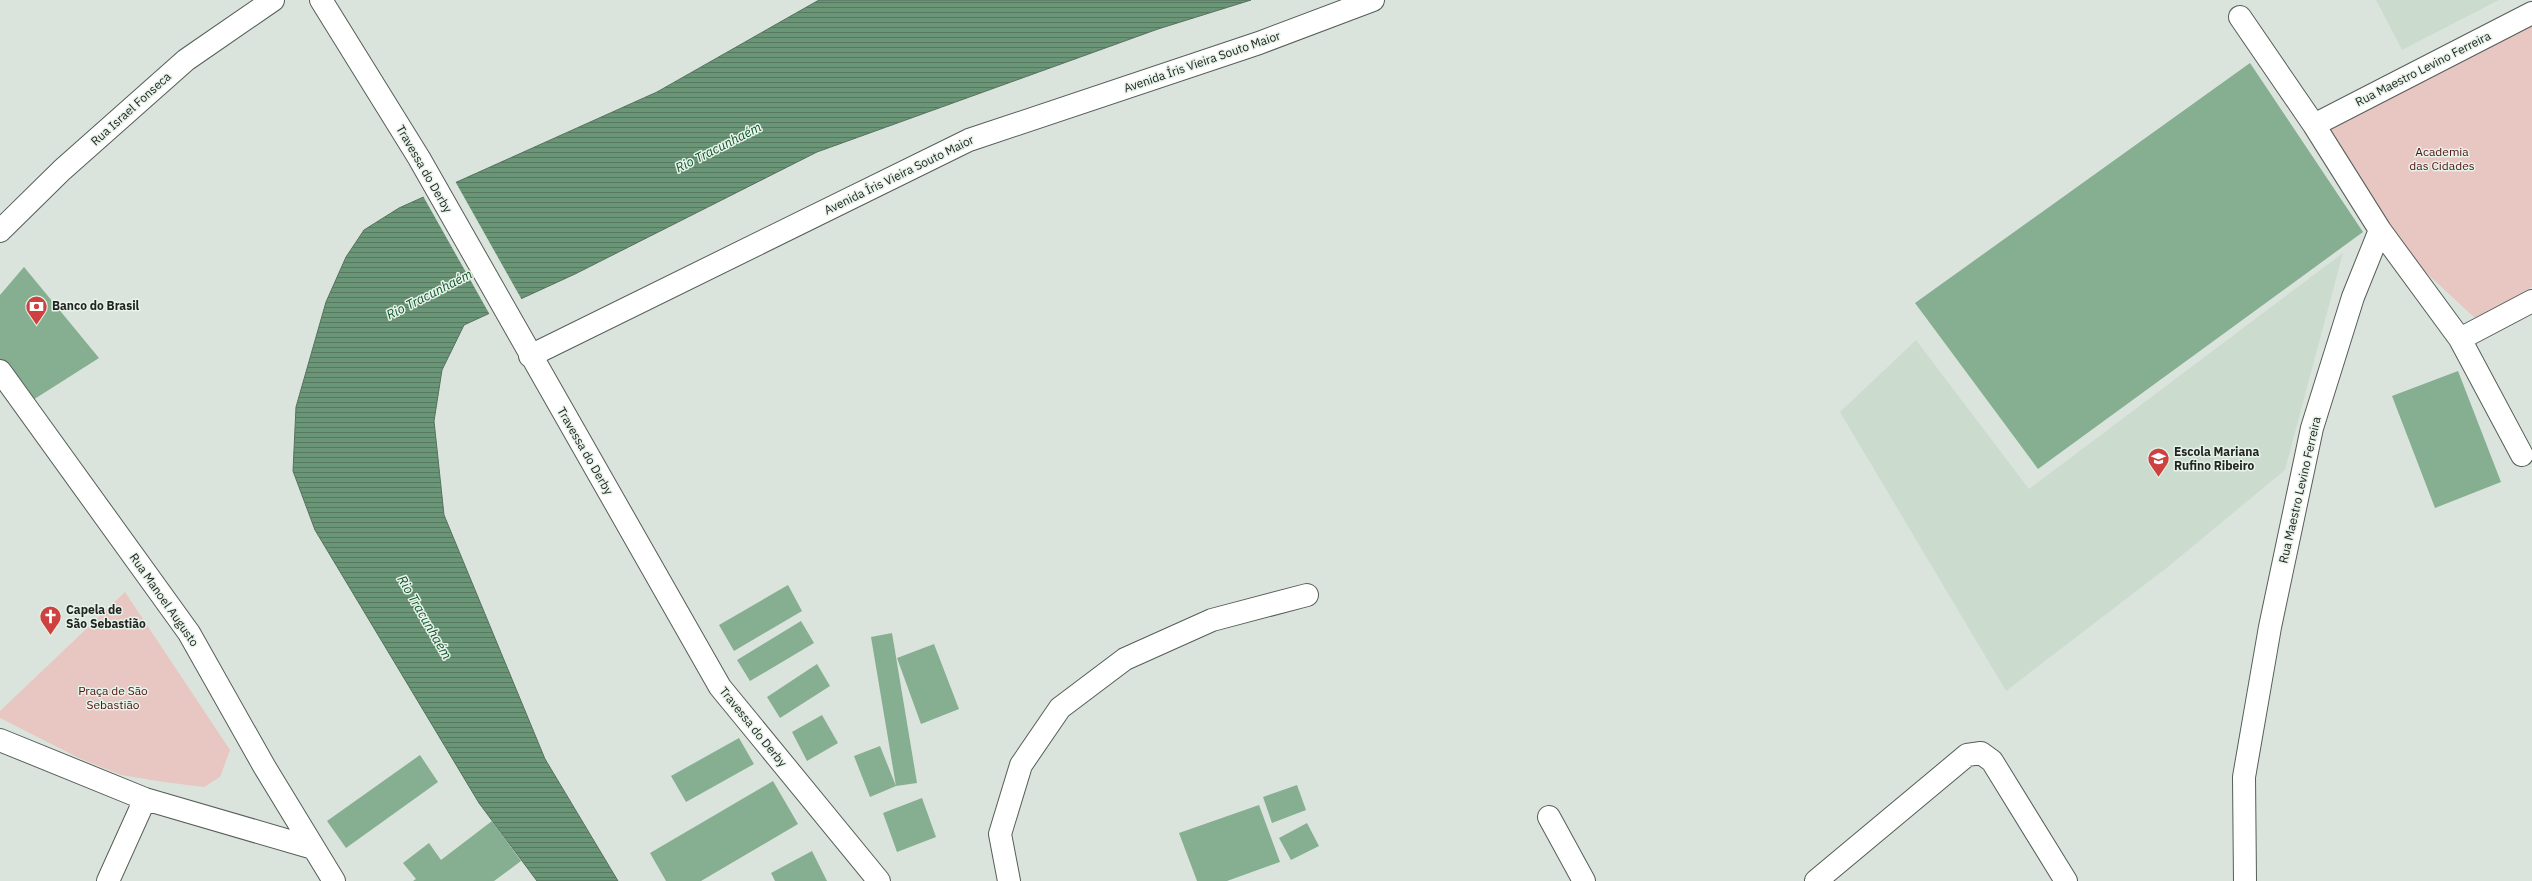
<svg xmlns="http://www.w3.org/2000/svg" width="2532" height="881" font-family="'IBM Plex Sans',sans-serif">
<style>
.built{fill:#cbdcce}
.green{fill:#e8c6c2}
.water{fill:url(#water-rules);stroke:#55735e}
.pier{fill:#dae4dc}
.building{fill:#85af90}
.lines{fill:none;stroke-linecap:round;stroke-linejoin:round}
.minor-casing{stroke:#555e57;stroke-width:24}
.minor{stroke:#fff;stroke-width:22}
.labels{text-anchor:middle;stroke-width:3;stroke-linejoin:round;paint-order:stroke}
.street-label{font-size:12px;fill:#222522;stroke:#e7f2e9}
.park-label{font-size:12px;fill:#500f10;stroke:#e7f2e9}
.poi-label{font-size:12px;font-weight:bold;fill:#222522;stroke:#e7f2e9;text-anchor:start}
.water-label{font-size:13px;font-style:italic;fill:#0e552d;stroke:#e7f2e9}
</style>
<defs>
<pattern id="water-rules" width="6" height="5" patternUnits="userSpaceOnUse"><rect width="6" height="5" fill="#6b9577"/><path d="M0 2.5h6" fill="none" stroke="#587961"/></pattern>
</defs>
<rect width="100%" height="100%" fill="#dae4dc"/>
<!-- built -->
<path class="built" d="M2376,0H2499L2402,50Z
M2343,253L2285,470L2169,566L2006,691L1840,412L1916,340L2029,489Z"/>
<!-- green -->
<path class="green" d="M2532,10V287L2476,319L2380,230L2314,125Z
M125,592L230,750L220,777L204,787L164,782L121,775L79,758L0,718V711Z"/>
<!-- water -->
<path class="water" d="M819,0H1251L1158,29L817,152L575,274L464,325L442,370L434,421L444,515L545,759L618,881H537L479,803L315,530L293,471L296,407L326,302L346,257L364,230L399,208L657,92Z"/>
<!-- pier -->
<path class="pier" d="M455,181L522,300L490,315L423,196Z"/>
<!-- building -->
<path class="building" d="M2250,63L2363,232L2038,469L1915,303Z
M24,267L99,358L25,405L0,367V295Z
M2458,371L2501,482L2435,508L2392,396Z
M788,585L802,611L734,651L719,625Z
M801,621L814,643L750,681L737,660Z
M892,633L917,783L896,786L871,637Z
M934,644L959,709L921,724L897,658Z
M817,664L830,686L780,718L767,697Z
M822,715L838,743L807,761L792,732Z
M739,738L754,764L686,802L671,776Z
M880,746L896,786L870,797L854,756Z
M420,755L438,782L346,848L327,821Z
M773,781L798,824L701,881H666L650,853Z
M1297,785L1306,810L1272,823L1263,797Z
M922,798L936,837L897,852L883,813Z
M1259,805L1280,862L1227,881H1197L1179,833Z
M492,821L521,861L494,881H413L416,879L403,863L429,843L441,860Z
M1307,823L1319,846L1291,860L1279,838Z
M812,851L827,881H775L771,873Z"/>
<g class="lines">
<defs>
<path id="minor" d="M321,0L419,158L720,687L879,881
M2240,17L2314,125L2380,230L2460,339L2522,455
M2314,125L2532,13
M0,231L62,170L186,60L273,0
M2460,339L2532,301
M530,356L969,140L1259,43L1373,0
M0,371L189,633L264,766L334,881
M0,740L145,799L313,848
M1549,817L1584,881
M108,881L145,799
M1009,881L1000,834L1021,765L1060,708L1125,659L1212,620L1307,595
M1816,881L1967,755L1981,753L1992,761L2066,881
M2245,881L2244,777L2270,627L2312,428L2353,297L2380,230"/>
</defs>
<!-- minor casing -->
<use href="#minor" class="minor-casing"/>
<!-- minor -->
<use href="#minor" class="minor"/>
</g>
<!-- icons -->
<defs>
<symbol id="bank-pin" viewBox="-11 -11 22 30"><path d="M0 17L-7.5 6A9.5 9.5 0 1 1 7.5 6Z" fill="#cf413f" stroke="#e7f2e9"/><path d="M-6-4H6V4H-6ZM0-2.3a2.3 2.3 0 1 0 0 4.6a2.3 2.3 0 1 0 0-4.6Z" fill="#fff"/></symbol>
<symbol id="school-pin" viewBox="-11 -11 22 30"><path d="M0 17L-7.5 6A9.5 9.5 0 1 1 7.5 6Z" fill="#cf413f" stroke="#e7f2e9"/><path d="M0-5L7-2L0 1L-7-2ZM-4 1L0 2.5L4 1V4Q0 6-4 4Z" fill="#fff"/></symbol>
<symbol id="church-pin" viewBox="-11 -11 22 30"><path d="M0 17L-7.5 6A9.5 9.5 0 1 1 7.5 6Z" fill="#cf413f" stroke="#e7f2e9"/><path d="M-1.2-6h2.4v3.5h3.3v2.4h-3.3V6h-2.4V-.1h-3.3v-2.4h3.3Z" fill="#fff"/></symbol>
</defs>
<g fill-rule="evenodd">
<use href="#bank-pin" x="24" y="294" width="25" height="34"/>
<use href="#school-pin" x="2146" y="446" width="25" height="34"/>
<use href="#church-pin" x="38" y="604" width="25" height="34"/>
</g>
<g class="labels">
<!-- street labels -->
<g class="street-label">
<text transform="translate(1202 62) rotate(-19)" y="4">Avenida Íris Vieira Souto Maior</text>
<text transform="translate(2423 69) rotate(-27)" y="4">Rua Maestro Levino Ferreira</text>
<text transform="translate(131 109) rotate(-42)" y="4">Rua Israel Fonseca</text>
<text transform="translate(424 169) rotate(60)" y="4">Travessa do Derby</text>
<text transform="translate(899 175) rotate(-26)" y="4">Avenida Íris Vieira Souto Maior</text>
<text transform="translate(585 451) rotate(60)" y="4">Travessa do Derby</text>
<text transform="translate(2300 490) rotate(-77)" y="4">Rua Maestro Levino Ferreira</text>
<text transform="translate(164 600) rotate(55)" y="4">Rua Manoel Augusto</text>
<text transform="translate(753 727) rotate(51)" y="4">Travessa do Derby</text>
</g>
<!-- park labels -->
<g class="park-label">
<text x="2442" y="156">Academia<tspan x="2442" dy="14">das Cidades</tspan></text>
<text x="113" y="695">Praça de São<tspan x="113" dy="14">Sebastião</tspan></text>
</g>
<!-- poi labels -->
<g class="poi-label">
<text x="52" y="310">Banco do Brasil</text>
<text x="2174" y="456">Escola Mariana<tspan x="2174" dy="14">Rufino Ribeiro</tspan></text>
<text x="66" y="614">Capela de<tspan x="66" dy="14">São Sebastião</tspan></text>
</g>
<!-- water labels -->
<g class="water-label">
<text transform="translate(718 147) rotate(-27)" y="5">Rio Tracunhaém</text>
<text transform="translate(429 294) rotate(-27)" y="5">Rio Tracunhaém</text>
<text transform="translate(425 617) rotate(60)" y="5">Rio Tracunhaém</text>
</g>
</g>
</svg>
